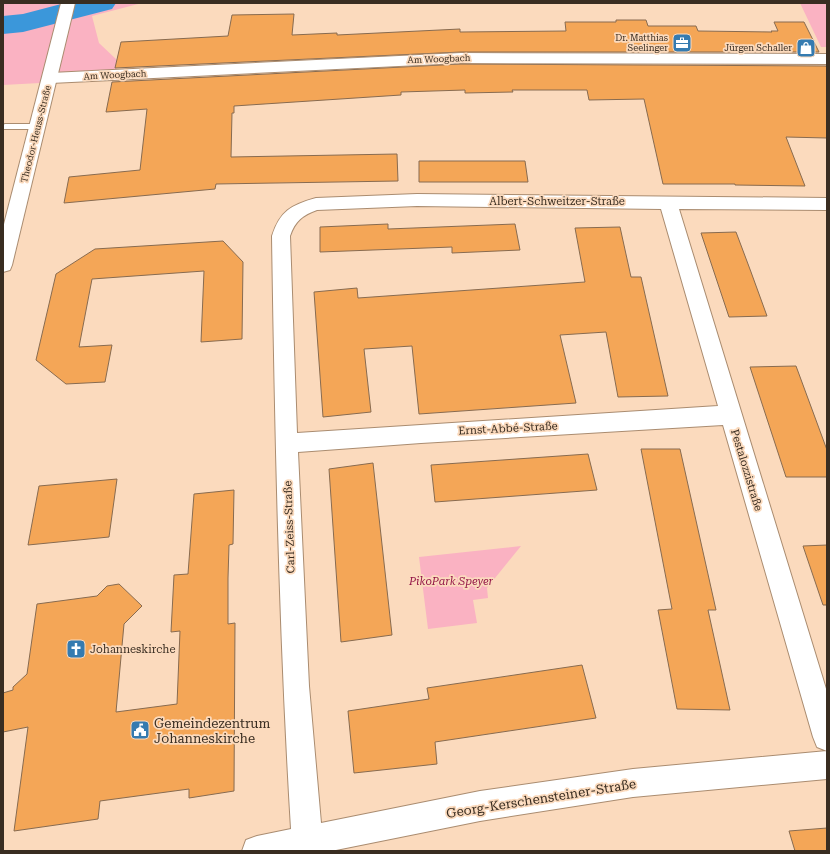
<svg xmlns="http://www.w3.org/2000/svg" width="830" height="854" font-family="'Roboto Serif',serif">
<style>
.green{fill:#fab2c2}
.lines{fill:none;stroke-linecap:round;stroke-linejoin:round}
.river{fill:#3b97da;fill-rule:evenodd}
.building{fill:#f4a657;stroke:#886b50}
.service-casing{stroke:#aa8c70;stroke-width:2}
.minor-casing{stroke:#aa8c70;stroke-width:2}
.secondary-casing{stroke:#aa8c70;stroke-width:2}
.service{fill:#fff;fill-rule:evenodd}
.minor{fill:#fff;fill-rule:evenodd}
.secondary{fill:#fff;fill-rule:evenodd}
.labels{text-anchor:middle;stroke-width:3.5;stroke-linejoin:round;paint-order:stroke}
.far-poi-label{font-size:9px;fill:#392d21;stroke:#fbdabd;text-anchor:end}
.far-street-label{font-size:9px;fill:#392d21;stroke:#fbdabd}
.street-label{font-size:11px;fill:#392d21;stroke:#fbdabd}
.park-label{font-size:11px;font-style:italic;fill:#931547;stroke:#fbdabd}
.poi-label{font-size:11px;fill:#392d21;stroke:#fbdabd;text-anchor:start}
.near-poi-label{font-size:13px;fill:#392d21;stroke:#fbdabd;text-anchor:start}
.near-street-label{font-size:13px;fill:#392d21;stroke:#fbdabd}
</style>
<rect width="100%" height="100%" fill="#fbdabd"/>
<!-- green -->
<path class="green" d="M3,3H142L92,16L99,43L118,61L114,79L3,85Z
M800,3H827V47H821Z
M521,546L487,588L488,598L473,600L477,623L428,629L419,557Z"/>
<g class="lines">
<!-- river -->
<path class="river" d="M65,3H116L112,9L23,32L3,34V16L23,14Z"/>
</g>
<!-- building -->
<path class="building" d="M294,14L292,35L337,33V35L460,29V32L566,31L565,22H616V20H646L648,26H696L698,31L772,32L771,31H778L774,22H804L819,52H461L115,68L121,42L228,36L232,15Z
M461,64L826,66L827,68V138L786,137L805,186L735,185V184H663L644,99L589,100L587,90H512L513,92L465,93V90L401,92V95L234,106V113H232L231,157L397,154L398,181L216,184L215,189L64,203L69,177L140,170L147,109L106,112L112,82Z
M419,161H525L528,182H419Z
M388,224V229L515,224L520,250L452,253V247L320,252V227Z
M620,227L631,277H641L668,396L618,397L606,332L560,335L576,403L419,414L412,346L364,349L371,412L323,417L314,292L357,288L358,298L585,282L575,228Z
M736,232L751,272L767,316L729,317L701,233Z
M223,241L243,262L242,339L201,342L204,271L92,279L79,347L112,345L105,382L66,384L36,360L56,274L95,249Z
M796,366L827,450V477H786L750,367Z
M641,449H680L716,610H708L730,710L677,709L658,610L672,609Z
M588,454L597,490L435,502L431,465Z
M373,463L392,635L341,642L329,469Z
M117,479L109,537L28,545L39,486Z
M234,490L233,544L229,545L228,578V624L235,623L234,791L189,798V789L100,801L98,819L14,831L28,727L3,732V693L13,690V687L27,674L37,604L97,596L107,586L119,584L142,606L124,624L116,712L177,704L180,631L171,632L174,575L188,574L194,494Z
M827,545V605H823L803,546Z
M582,665L596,718L435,742L437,764L354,773L348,711L429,699L427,688Z
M827,828V851H795L789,831Z"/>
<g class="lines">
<defs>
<path id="service" d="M38,124L42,127L41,129H3V125L5,124Z"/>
<path id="minor" d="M461,53L827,54V64L461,63L51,83L46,81L43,78L46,75L51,73Z
M417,194L827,198V210L679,209L827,692V779L633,797L480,821L331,851H242L246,840L257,836L291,829C279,632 275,434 272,236C280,211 291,205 316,198ZM417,206L661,209L718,406L297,433L290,236C295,221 303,215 317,210ZM723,425L813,737L817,747L827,751L633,769L480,791L321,823L309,686L298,452L421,443Z"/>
<path id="secondary" d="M61,3H75L12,265L10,270L3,272V228Z"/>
</defs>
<!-- service casing -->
<use href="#service" class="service-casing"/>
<!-- minor casing -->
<use href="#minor" class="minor-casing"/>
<!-- secondary casing -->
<use href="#secondary" class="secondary-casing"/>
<!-- service -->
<use href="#service" class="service"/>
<!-- minor -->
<use href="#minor" class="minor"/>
<!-- secondary -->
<use href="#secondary" class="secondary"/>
</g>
<!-- icons -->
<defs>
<symbol id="office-square" viewBox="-11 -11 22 22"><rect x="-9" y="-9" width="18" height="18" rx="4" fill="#357bb0" stroke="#fbdabd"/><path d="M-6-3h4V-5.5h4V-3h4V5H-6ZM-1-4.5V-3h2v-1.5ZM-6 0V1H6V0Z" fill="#fff"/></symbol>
<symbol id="shop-square" viewBox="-11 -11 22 22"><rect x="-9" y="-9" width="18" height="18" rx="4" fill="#357bb0" stroke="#fbdabd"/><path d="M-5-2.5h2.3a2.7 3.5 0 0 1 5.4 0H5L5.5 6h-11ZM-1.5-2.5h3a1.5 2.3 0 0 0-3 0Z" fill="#fff"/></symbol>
<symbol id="church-square" viewBox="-11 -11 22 22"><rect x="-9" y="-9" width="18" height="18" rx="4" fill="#357bb0" stroke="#fbdabd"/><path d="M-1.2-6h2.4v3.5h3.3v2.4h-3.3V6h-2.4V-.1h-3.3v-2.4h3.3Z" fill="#fff"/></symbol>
<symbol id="civic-square" viewBox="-11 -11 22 22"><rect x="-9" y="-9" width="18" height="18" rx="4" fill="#357bb0" stroke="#fbdabd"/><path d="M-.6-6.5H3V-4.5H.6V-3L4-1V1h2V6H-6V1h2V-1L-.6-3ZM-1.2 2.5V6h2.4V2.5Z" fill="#fff"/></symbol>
</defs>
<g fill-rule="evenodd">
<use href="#office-square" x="671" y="32" width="22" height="22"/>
<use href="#shop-square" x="795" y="37" width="22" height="22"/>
<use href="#church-square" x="65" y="638" width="22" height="22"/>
<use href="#civic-square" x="129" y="719" width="22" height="22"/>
</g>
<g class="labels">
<!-- far-poi labels -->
<g class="far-poi-label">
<text x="668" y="41">Dr. Matthias<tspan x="668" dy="10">Seelinger</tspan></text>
<text x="792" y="51">Jürgen Schaller</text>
</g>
<!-- far-street labels -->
<g class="far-street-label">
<text transform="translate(439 59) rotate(-2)" y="3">Am Woogbach</text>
<text transform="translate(115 75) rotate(-3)" y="3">Am Woogbach</text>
<text transform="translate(36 134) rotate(-76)" y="3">Theodor-Heuss-Straße</text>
</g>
<!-- street labels -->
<g class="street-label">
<text x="557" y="205">Albert-Schweitzer-Straße</text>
<text transform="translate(508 428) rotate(-3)" y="4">Ernst-Abbé-Straße</text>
<text transform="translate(747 470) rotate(73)" y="4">Pestalozzistraße</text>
<text transform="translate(289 527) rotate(-92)" y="4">Carl-Zeiss-Straße</text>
</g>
<!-- park labels -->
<g class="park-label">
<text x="451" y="585">PikoPark Speyer</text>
</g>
<!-- poi labels -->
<g class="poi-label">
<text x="90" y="653">Johanneskirche</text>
</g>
<!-- near-poi labels -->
<g class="near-poi-label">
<text x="154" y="728">Gemeindezentrum<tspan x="154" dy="15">Johanneskirche</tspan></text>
</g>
<!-- near-street labels -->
<g class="near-street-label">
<text transform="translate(541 798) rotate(-9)" y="5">Georg-Kerschensteiner-Straße</text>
</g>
</g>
<!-- border -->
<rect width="830" height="854" fill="none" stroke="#392d21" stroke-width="8"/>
</svg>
